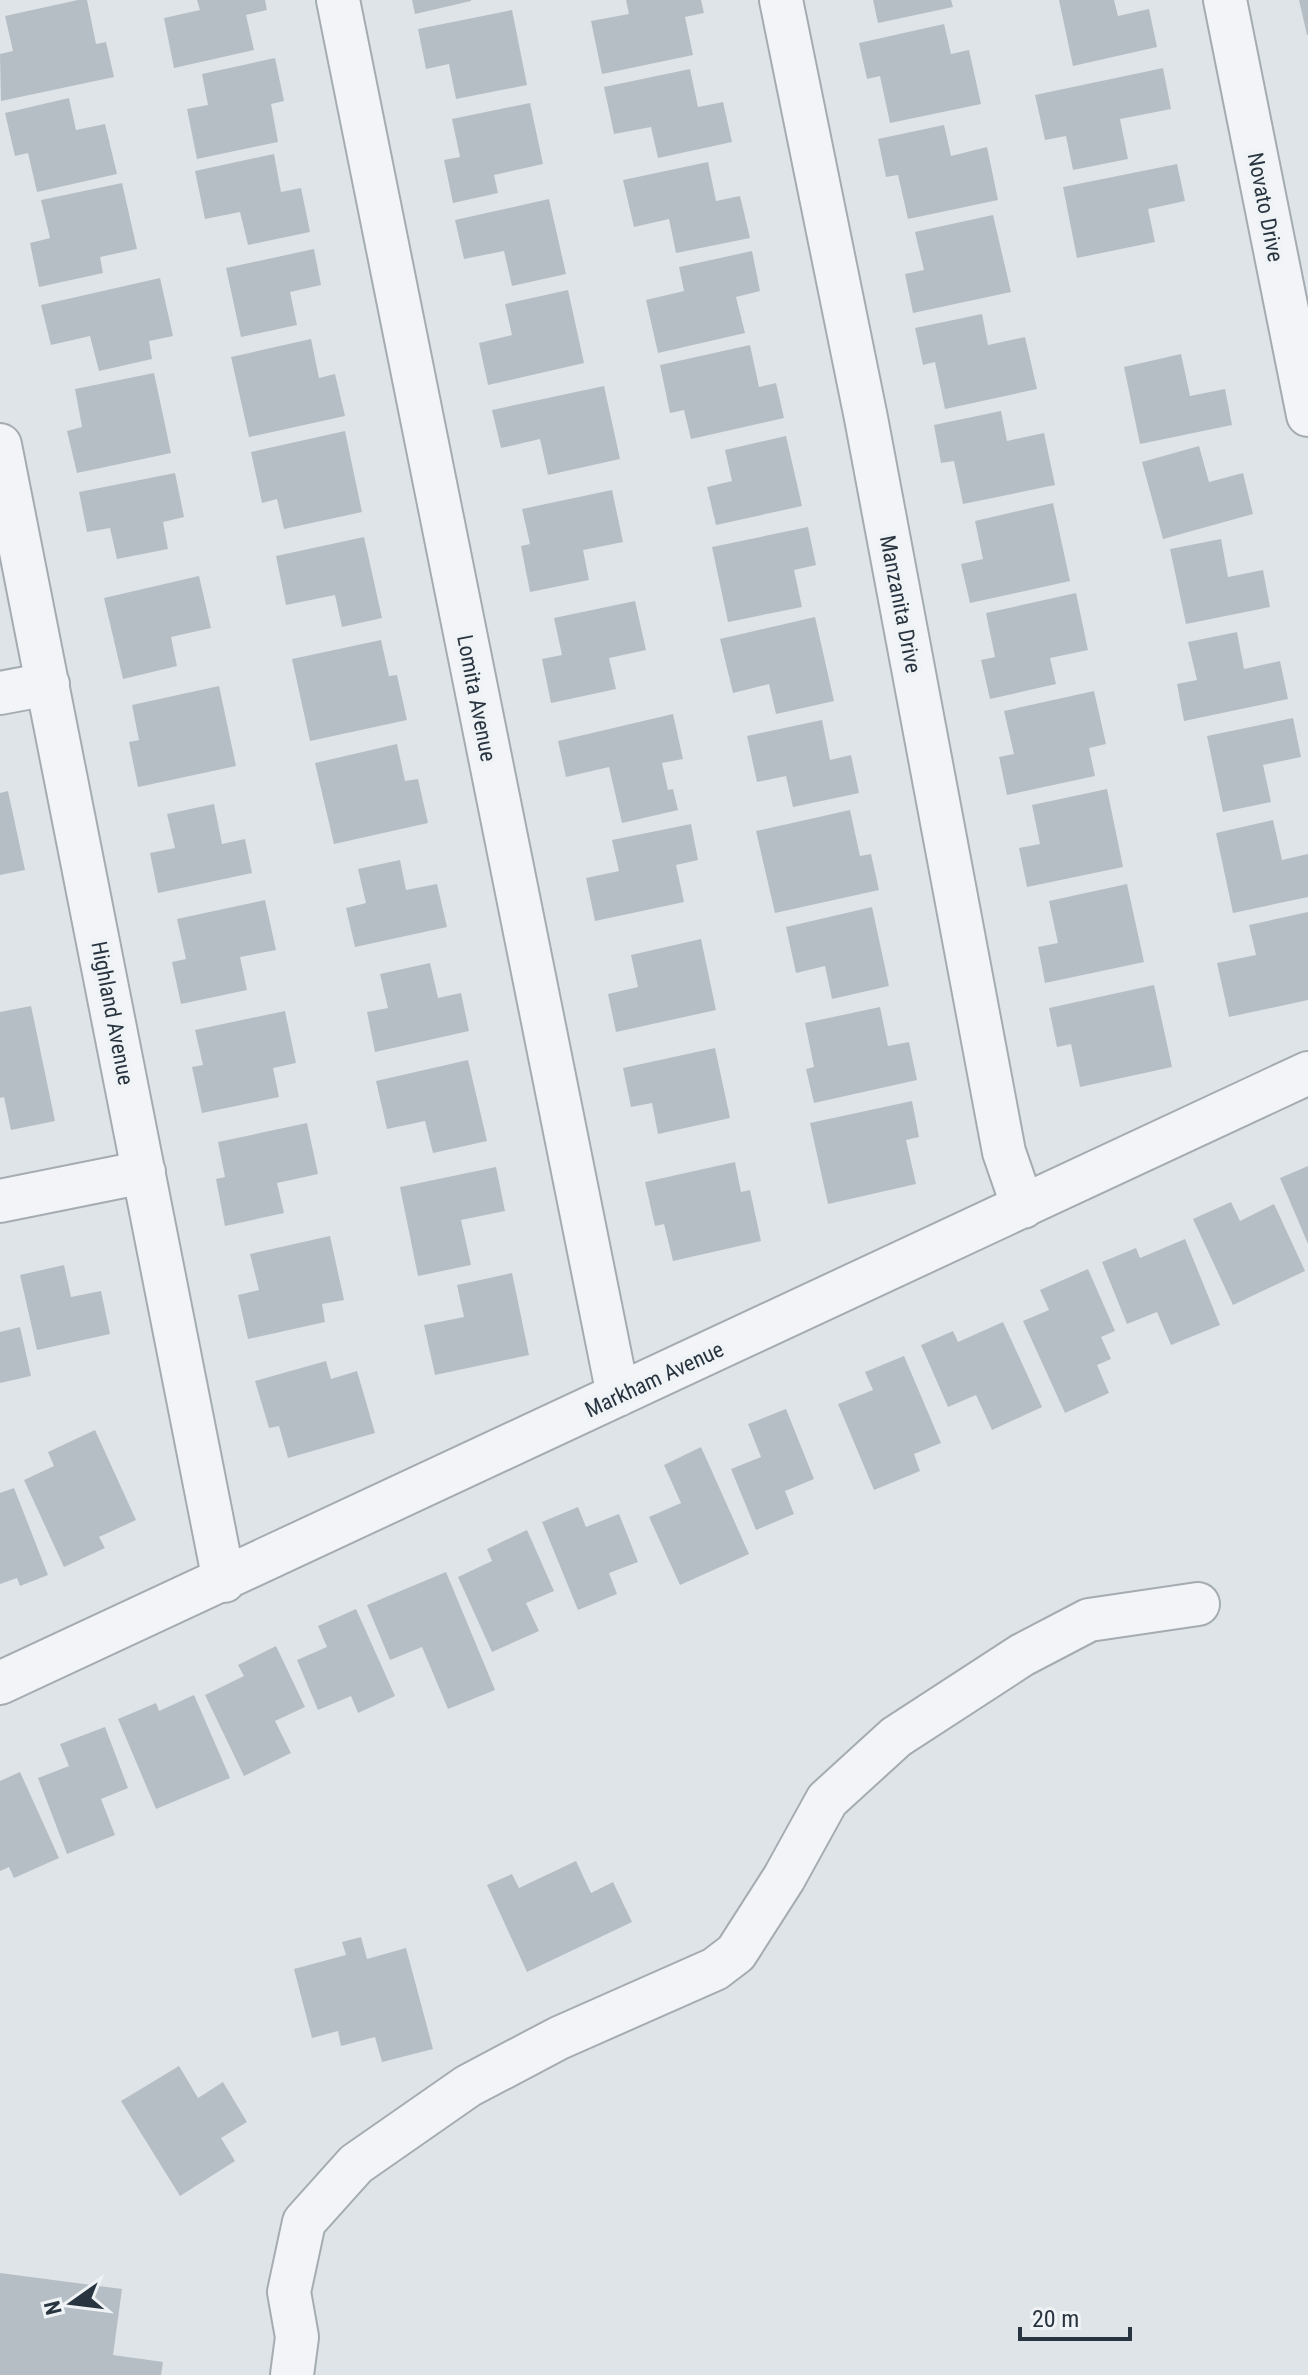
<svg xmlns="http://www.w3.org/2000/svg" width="1308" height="2375" font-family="'Roboto Condensed',sans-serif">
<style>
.building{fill:#b6bec5}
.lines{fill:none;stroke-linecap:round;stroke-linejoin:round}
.minor-casing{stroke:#a4acb2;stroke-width:46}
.minor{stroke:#f2f4f7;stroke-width:42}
.labels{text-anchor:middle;stroke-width:8;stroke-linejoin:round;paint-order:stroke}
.street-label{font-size:22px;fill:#28343f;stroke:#eff3f6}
</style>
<rect width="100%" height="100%" fill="#dfe4e8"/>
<!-- building -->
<path class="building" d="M78,0H87L96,44L106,42L114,77L1,101L0,54L13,51L5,16Z
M197,0H265L267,10L246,15L254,50L174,68L164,18L200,10Z
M412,0H471V1L415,14Z
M626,0H701L704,13L685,17L693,55L602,74L591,21L629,14Z
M873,0H951L953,7L878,23Z
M1059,0H1114L1118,16L1149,9L1157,47L1073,66Z
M1299,0H1308V35H1307Z
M512,10L527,85L456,99L449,64L426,69L418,29Z
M944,24L951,54L969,50L981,104L890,123L880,76L867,79L859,43Z
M275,58L284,101L271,104L278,142L197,159L187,109L208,105L202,74Z
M1163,68L1171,109L1120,119L1128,159L1073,170L1066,136L1045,140L1035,95Z
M690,69L698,107L723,102L732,142L658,158L651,127L614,134L604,87Z
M69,98L76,130L105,124L117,174L37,192L28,153L15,156L5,113Z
M530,103L543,164L494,175L498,193L453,203L444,160L460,157L452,119Z
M944,125L951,156L987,147L998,200L908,219L898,175L886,177L878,139Z
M274,154L281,192L301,188L310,232L248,245L240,212L205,219L195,171Z
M708,162L716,201L740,196L750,238L676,253L669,219L634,227L623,180Z
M1177,164L1185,201L1148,209L1155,242L1077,258L1063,187Z
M122,183L137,249L100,257L103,273L39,287L30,243L50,238L41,200Z
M549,199L566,274L512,286L504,251L464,259L455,220Z
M993,215L1011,292L913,313L905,274L924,270L915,232Z
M314,249L321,285L290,292L297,325L241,337L226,268Z
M752,251L760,291L736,297L745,333L658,353L646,300L684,291L679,267Z
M160,278L173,336L149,341L152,359L99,371L90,336L51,345L41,305Z
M568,290L584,363L488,385L479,343L512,335L505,304Z
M982,314L988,345L1025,337L1037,389L945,409L935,362L923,365L915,328Z
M311,339L319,378L335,374L345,416L249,437L231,357Z
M750,345L759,387L776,383L784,418L691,439L684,410L670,413L660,365Z
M1181,354L1190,396L1225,389L1232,425L1140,444L1124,367Z
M154,373L171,453L77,473L67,431L82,427L75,389Z
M604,386L620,459L548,475L540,439L501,448L492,410Z
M1001,411L1007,441L1044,433L1055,485L963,504L954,461L941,463L934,425Z
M345,431L362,512L284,529L277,499L262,503L251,452Z
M786,436L802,506L716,525L707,487L732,481L725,450Z
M1199,446L1209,482L1243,473L1253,514L1163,539L1142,462Z
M175,473L184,517L163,522L168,549L117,559L110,528L87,532L79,492Z
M612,490L623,542L583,550L589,580L530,592L521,546L530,544L522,509Z
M1053,503L1070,581L970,603L961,564L983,559L975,521Z
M808,527L816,565L794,570L802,607L728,622L712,547Z
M364,537L382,618L342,627L335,595L286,605L276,556Z
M1221,539L1228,577L1263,570L1270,607L1186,624L1170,549Z
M199,576L211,628L171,637L177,666L123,679L104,598Z
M1076,593L1088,650L1050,658L1056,684L990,699L981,660L995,657L986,613Z
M635,601L646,650L609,658L616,689L551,703L542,659L562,655L554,618Z
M815,617L834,701L776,714L769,684L733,693L720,639Z
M1237,632L1244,669L1280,661L1288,699L1184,721L1177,684L1197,680L1188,642Z
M381,640L389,676L397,675L407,720L310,741L292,659Z
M219,686L236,766L138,787L129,742L139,740L132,705Z
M1094,691L1106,744L1089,748L1095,776L1007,795L999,757L1014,754L1004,711Z
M673,714L683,759L662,763L668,790L673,789L678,810L622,823L609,767L566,777L558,741Z
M1293,718L1301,757L1263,765L1271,802L1223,812L1207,736Z
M822,720L830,760L851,755L859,793L793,807L786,776L757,782L747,736Z
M397,744L405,781L418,779L428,823L334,844L315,763Z
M1107,789L1123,867L1027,887L1019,848L1040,844L1032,805Z
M8,791L25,870L0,875V793Z
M214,804L222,844L245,839L252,873L158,893L150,853L175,848L167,814Z
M850,810L860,856L871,854L879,890L775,913L756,831Z
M1273,820L1282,860L1308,854V897L1233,913L1216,833Z
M691,824L698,860L676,865L684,902L595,921L586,878L619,871L612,840Z
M400,860L406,890L437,884L447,927L355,947L346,908L366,903L358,869Z
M1127,884L1144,962L1045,983L1038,947L1058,943L1049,901Z
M265,900L276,950L240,957L247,990L181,1004L172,962L186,959L177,919Z
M872,907L889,986L832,999L825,966L796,973L786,927Z
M1308,912V1000L1229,1017L1217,963L1256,955L1249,925Z
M701,939L716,1010L616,1032L608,994L638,987L631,955Z
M430,963L438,998L461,993L469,1031L375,1052L367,1012L388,1008L380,974Z
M1154,985L1172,1067L1080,1087L1071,1044L1057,1047L1049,1008Z
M31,1006L55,1121L11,1130L4,1097L0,1098V1012Z
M880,1007L888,1046L909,1042L917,1080L814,1103L806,1069L814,1067L805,1023Z
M285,1011L296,1063L273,1068L279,1097L202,1113L192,1067L203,1065L195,1030Z
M715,1048L730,1118L658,1134L652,1103L631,1107L623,1068Z
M468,1060L487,1141L433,1153L425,1121L387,1129L376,1081Z
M912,1101L919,1137L906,1140L916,1184L828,1204L810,1123Z
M307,1123L318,1174L277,1183L284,1213L225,1226L216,1179L225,1177L218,1142Z
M735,1162L741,1192L750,1190L761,1241L673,1261L664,1224L655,1226L645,1182Z
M1308,1166V1244L1280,1178Z
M496,1167L505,1211L461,1220L471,1265L418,1276L400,1187Z
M1231,1202L1240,1221L1274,1204L1305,1271L1233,1305L1193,1219Z
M330,1236L344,1300L322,1304L325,1322L248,1339L238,1295L259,1290L250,1254Z
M1185,1239L1220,1325L1171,1345L1157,1312L1127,1324L1102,1262L1136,1248L1140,1258Z
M64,1265L71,1297L101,1291L110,1334L37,1350L20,1275Z
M1088,1269L1115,1331L1101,1337L1111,1359L1097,1365L1109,1393L1065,1413L1023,1321L1049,1310L1040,1290Z
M512,1273L529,1355L435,1375L424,1325L464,1317L457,1285Z
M1003,1322L1042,1407L992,1430L976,1395L948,1407L921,1345L953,1331L958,1342Z
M20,1327L31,1376L0,1383V1332Z
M904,1356L941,1443L914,1454L920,1471L874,1490L838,1404L873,1390L865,1372Z
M326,1361L331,1379L357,1371L375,1433L288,1458L279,1426L269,1428L255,1381Z
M786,1409L814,1479L785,1491L794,1514L756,1530L731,1469L761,1457L748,1424Z
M95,1430L136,1520L99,1537L105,1548L64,1567L24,1480L54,1466L48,1452Z
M701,1447L749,1554L680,1585L649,1517L681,1503L664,1465Z
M14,1488L48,1575L20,1586L17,1578L0,1584V1493Z
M578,1507L586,1527L619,1514L638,1562L609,1573L617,1594L578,1610L542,1522Z
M527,1530L554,1591L526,1603L539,1631L492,1652L458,1577L492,1561L487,1549Z
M446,1572L495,1690L448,1709L422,1647L390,1660L367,1605Z
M356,1609L395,1696L358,1713L351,1696L318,1710L297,1660L327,1647L318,1626Z
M276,1646L305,1707L275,1721L291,1753L244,1776L205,1695L244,1676L238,1665Z
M194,1695L230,1778L156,1809L118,1719L156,1703L159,1711Z
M105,1727L128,1788L101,1799L115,1835L67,1854L38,1778L69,1766L60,1744Z
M20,1772L59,1858L14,1878L9,1867L0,1871V1781Z
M576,1861L591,1893L613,1882L632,1922L527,1972L487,1885L512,1874L519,1888Z
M361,1937L367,1959L406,1948L433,2049L382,2062L375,2037L341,2046L338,2031L312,2038L294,1969L346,1955L342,1942Z
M179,2066L198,2098L223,2082L247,2122L221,2138L235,2161L180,2196L121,2101Z
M0,2273L122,2289L113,2355L163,2362L161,2375H0Z"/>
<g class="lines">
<defs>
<path id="minor" d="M338,0L618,1395
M781,0L866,418L1004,1152L1023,1207
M1225,0L1308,415
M0,445L224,1581
M0,693L48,684
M0,1201L144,1172
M0,1683L1308,1073
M292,2375L297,2337L289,2292L304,2222L356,2164L468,2086L559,2038L715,1969L736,1953L784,1878L827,1800L896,1737L1022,1655L1089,1620L1198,1604"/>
</defs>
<!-- minor casing -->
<use href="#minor" class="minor-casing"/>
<!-- minor -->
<use href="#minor" class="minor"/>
</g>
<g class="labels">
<!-- street labels -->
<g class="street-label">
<text transform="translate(1266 207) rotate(79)" y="8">Novato Drive</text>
<text transform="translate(901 604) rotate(79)" y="8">Manzanita Drive</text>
<text transform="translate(477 698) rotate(79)" y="8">Lomita Avenue</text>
<text transform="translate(113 1013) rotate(79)" y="8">Highland Avenue</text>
<text transform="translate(654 1379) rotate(-25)" y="8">Markham Avenue</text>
</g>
</g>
<!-- north arrow -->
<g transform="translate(72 2303) rotate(256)" stroke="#eff3f6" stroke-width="6" paint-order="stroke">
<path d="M0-6L14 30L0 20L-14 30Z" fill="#28343f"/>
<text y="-12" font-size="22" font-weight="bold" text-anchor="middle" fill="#28343f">N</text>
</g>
<!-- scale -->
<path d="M1020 2327v12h110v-12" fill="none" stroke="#28343f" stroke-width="4"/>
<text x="1032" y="2327" font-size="24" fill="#28343f" stroke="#eff3f6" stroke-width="6" paint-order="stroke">20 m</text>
</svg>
